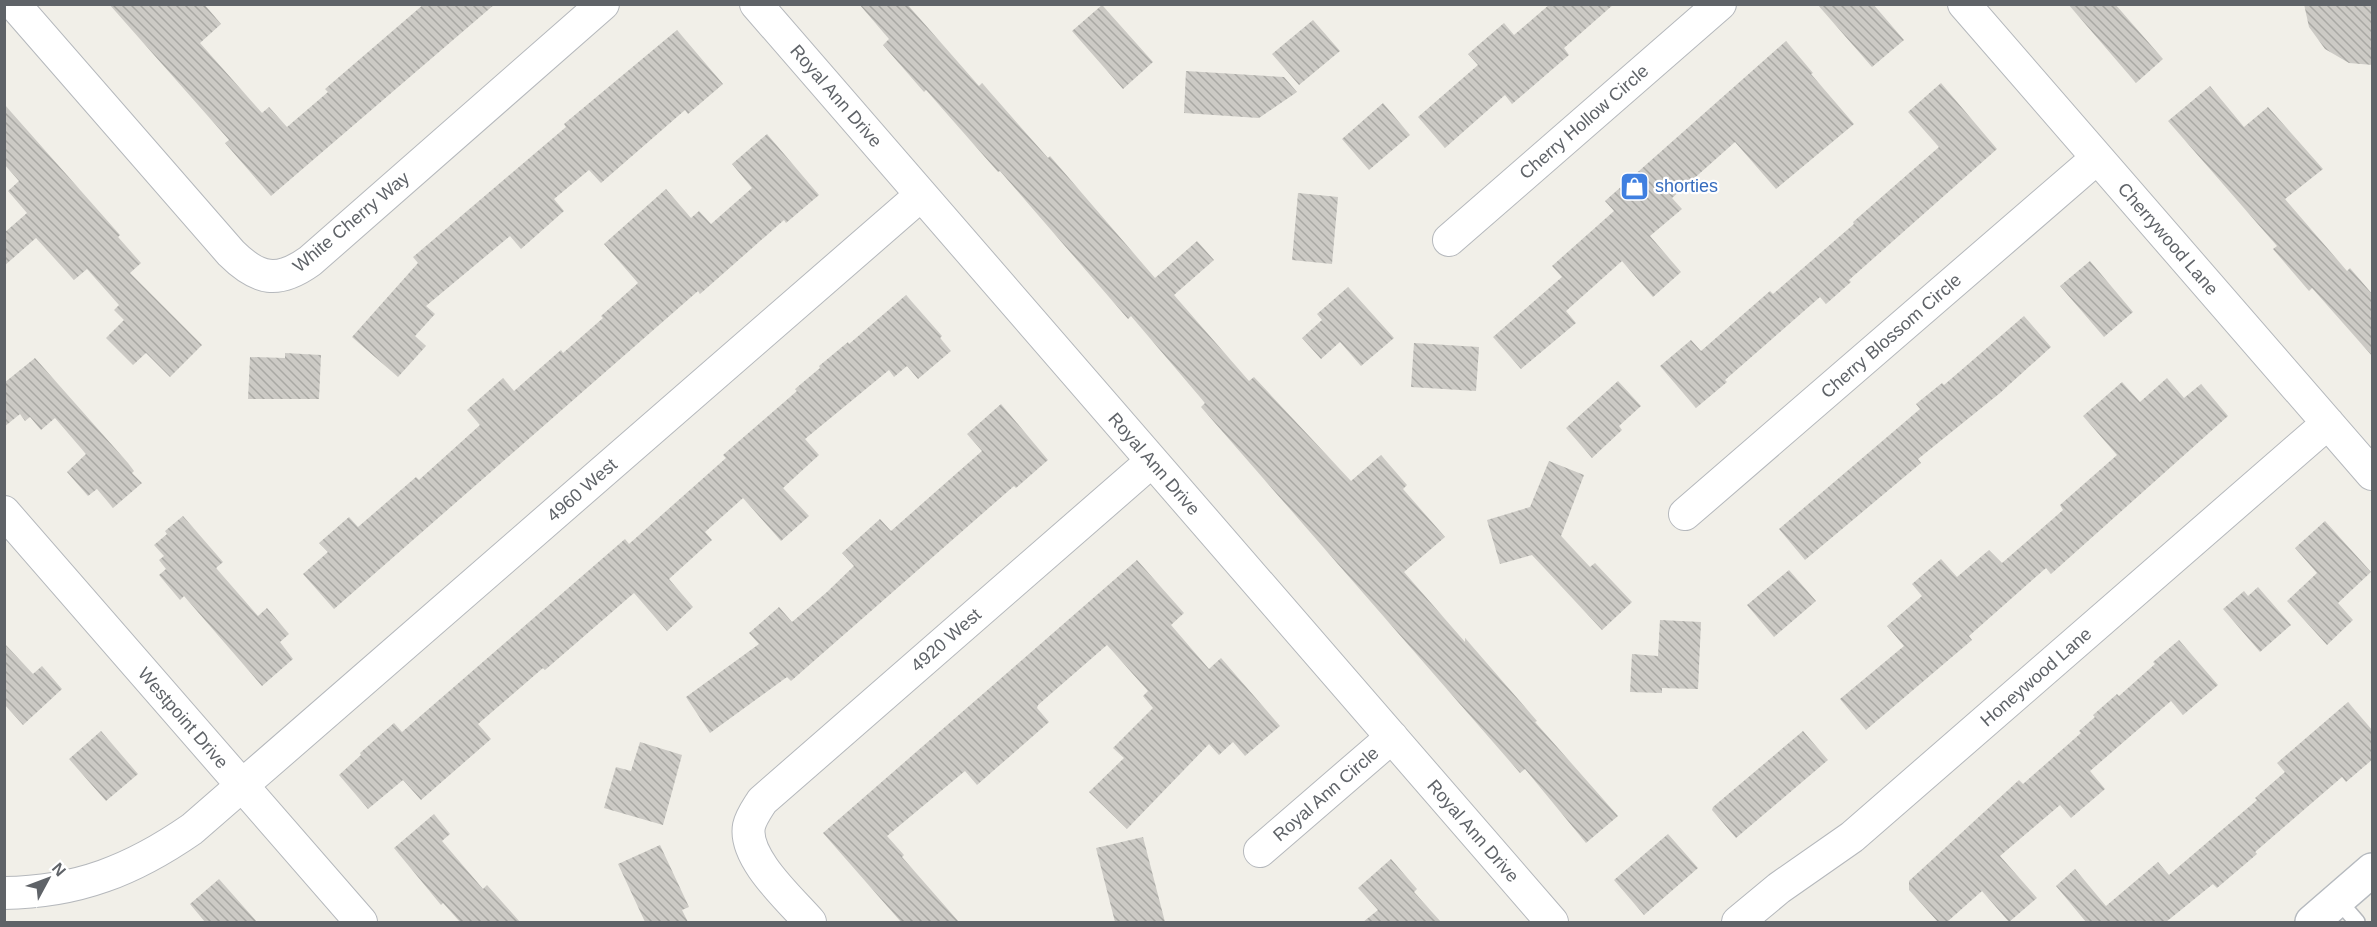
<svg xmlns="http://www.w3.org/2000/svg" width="2377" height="927" font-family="Arial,sans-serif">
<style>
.building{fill:url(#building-back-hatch)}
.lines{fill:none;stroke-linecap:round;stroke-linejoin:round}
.lane-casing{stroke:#b5b8bc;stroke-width:18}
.street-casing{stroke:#b5b8bc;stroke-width:34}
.secondary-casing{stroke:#b6babf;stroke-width:36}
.lane{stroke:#fff;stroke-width:15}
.street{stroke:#fff;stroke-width:32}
.secondary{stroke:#fff;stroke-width:33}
.labels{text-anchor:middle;stroke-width:4.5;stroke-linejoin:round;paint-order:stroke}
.street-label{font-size:18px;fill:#5f6368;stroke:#fff}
.shop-label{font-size:18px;fill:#366cbe;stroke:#fff;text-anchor:start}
</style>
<defs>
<pattern id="building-back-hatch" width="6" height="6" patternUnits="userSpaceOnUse" patternTransform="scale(1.5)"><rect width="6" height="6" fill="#cccac5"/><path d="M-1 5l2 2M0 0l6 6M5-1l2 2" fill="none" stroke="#a9a8a4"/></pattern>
</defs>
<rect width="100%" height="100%" fill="#f1efe8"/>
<!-- building -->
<path class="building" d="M109,4H204L221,24L200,43L262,113L269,107L287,127L328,92L325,89L424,4H495L271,196L225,143L229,140Z
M859,4H907L979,86L982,83L1048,158L1050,156L1155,278L1197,241L1214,260L1174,295L1249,381L1254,377L1351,481L1381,455L1407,485L1403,489L1445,537L1404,572L1465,642V638L1537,721L1535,722L1618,816L1586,843L1525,769L1520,773L1201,407L1205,403L1131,316L1128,319L1000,171L998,172L926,90L924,92L883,45L889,39Z
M1550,4H1614L1564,48L1569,55L1512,104L1505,95L1445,148L1418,117L1478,65L1468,54L1504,23L1514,35Z
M1817,4H1873L1904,40L1872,67Z
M2068,4H2115L2163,59L2136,83Z
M2304,4H2373V65L2349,63L2325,49L2309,27Z
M1102,5L1153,62L1123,89L1072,31Z
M1313,20L1340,51L1299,85L1272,54Z
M677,30L723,84L688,114L685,110L601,183L589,170L554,199L564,211L521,249L510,236L426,306L435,314L415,336L426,346L398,377L352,337L418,263L413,257L566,127L564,124Z
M1786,41L1813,73L1811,74L1854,124L1776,189L1735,142L1672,198L1682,209L1650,236L1681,272L1653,297L1622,261L1566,311L1576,323L1521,369L1493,337L1562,277L1552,266L1614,211L1605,201Z
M1186,71L1284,77L1297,92L1259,118L1184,113Z
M1941,83L1997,149L1849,280L1851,282L1826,304L1820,297L1725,380L1727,382L1696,408L1660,366L1691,340L1701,351L1770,291L1773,294L1854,224L1853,222L1939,147L1908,112Z
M2210,86L2244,127L2268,107L2323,169L2285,199L2347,271L2350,268L2373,295V357L2312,288L2309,291L2273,249L2277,246L2168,121Z
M1383,103L1410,135L1369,170L1342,139Z
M4,104L120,235L118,237L141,263L130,273L202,345L170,377L146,353L133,365L106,338L124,320L114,310L119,305L87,269L74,280L36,238L4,266V233L27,213L8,191L19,181L4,164Z
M767,134L819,195L786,223L784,220L700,294L698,291L334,609L303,574L328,552L319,543L349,517L358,527L416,477L419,480L480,425L467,410L503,378L514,391L561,350L563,353L603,318L601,316L638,283L604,244L666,189L691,218L699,211L711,224L752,188L732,164Z
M1298,193L1338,197L1332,264L1292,260Z
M2090,261L2133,312L2104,337L2060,286Z
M1348,287L1394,338L1361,366L1340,342L1321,359L1302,338L1322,320L1317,314Z
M906,295L942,336L940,338L951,351L918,379L907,366L894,377L889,370L805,439L819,455L783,488L809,516L781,541L743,498L705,532L712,540L669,579L693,607L667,631L634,593L545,670L543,668L478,724L491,739L421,800L403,780L368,809L339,775L361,755L360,753L394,723L402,732L625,539L629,544L726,458L723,455L797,391L795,389L820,368L819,366L848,342L849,344Z
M2024,316L2051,347L2000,393L1918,459L1921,463L1805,560L1779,529L1920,409L1916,404L1942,383L1944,385Z
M1414,343L1479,347L1476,391L1411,387Z
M285,353L321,355L319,399H248L250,357L285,358Z
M35,358L128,463L134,471L132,473L142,483L113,508L97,489L88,496L67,472L86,454L55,418L41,430L30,417L25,421L20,414L4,427V383Z
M2167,378L2184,398L2201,384L2228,416L2051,574L2046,568L1969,636L1972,640L1866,730L1840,699L1904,646L1887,626L1922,596L1912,584L1941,559L1957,577L1989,550L2002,563L2063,510L2060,505L2117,455L2083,416L2122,382L2140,402Z
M1618,381L1641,406L1619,426L1622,430L1592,458L1566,428Z
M1001,404L1048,460L1016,488L1014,486L791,681L787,677L710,733L686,697L759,644L749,633L779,607L792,622L827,592L854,566L842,553L880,519L891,531L982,451L967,434Z
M1549,461L1584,475L1561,536L1590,567L1595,563L1632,602L1602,630L1532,555L1500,564L1487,520L1530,507Z
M183,516L223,562L216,568L258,616L267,608L289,634L280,642L293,659L262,686L184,596L180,600L159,575L166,569L159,560L164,556L154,545L167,534L165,531Z
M2325,521L2371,572L2338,603L2353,620L2327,645L2287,601L2317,573L2295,548Z
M1137,560L1184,613L1171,625L1209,669L1221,658L1280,726L1245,756L1233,742L1219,755L1209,744L1127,829L1089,792L1124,758L1113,748L1153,708L1143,696L1148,691L1107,645L1038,705L1037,708L1049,722L977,785L965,771L887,836L904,855L902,857L959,922H901L823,833Z
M1789,570L1816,601L1774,637L1747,605Z
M2258,587L2291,625L2260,652L2223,609L2244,591L2248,596Z
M1660,620L1701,622L1698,689L1662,688V693L1630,692L1632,654L1658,656Z
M2179,640L2218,685L2183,715L2171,701L2090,771L2105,789L2071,818L2060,805L2000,856L2037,898L2009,922L1982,891L1947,922H1938L1909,890V881L2019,780L2023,784L2081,733L2079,731L2095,717L2093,715L2117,694L2119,696L2155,664L2153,662Z
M4,643L33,674L42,666L62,689L23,725L4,704Z
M2348,702L2373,731V759L2346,782L2342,777L2255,852L2257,854L2217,888L2213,884L2166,922H2086L2056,886L2075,869L2106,906L2158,862L2169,875L2257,800L2255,798L2285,772L2277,763Z
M101,731L138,774L106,801L69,759Z
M1803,731L1828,760L1736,838L1712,810L1713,807Z
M640,742L682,755L663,825L604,808L616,767L631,771Z
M434,814L450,834L442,841L483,889L487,885L520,922H460L443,903L441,905L394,848Z
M1668,834L1698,868L1644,915L1614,880Z
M1143,837L1165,922H1115L1096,848Z
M660,845L689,907L682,910L688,922H645L618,864Z
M1391,859L1417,889L1414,892L1441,922H1363L1378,910L1358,888Z
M219,879L257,922H205L190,904Z"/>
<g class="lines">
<defs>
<path id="lane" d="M2338,900L2357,922"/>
<path id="street" d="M14,4L231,253C258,280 278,284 310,261L603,4
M756,4L1552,922
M1964,4L2372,474
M1449,240L1720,4
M4,512L361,922
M1685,514L2097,158
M1260,851L1392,737
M4,893C78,892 133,870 192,829L921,195
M810,922C791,900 743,858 749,826C751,817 757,809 762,801L1152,461
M1738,922L1779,888L1852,837L2328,423"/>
<path id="secondary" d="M2312,922L2372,870"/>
</defs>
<!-- lane casing -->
<use href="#lane" class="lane-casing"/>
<!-- street casing -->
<use href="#street" class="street-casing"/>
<!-- secondary casing -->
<use href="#secondary" class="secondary-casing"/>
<!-- lane -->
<use href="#lane" class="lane"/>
<!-- street -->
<use href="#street" class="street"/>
<!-- secondary -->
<use href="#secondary" class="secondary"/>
</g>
<!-- icons -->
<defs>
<symbol id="shop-square" viewBox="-11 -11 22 22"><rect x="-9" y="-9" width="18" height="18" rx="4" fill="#3f7fe0" stroke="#fff"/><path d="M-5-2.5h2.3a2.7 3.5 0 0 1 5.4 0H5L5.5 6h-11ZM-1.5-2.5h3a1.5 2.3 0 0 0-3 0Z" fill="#fff"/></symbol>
</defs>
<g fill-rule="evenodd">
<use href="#shop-square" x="1618" y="170" width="33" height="33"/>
</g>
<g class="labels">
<!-- street labels -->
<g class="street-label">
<text transform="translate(836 96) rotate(49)" y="6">Royal Ann Drive</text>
<text transform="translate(1584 122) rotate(-41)" y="6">Cherry Hollow Circle</text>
<text transform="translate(351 222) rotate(-40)" y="6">White Cherry Way</text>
<text transform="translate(2168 239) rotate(49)" y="6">Cherrywood Lane</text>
<text transform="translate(1891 336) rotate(-41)" y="6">Cherry Blossom Circle</text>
<text transform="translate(1154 464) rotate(49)" y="6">Royal Ann Drive</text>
<text transform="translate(582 490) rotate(-41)" y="6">4960 West</text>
<text transform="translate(946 640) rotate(-41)" y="6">4920 West</text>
<text transform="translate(2036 677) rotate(-41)" y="6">Honeywood Lane</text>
<text transform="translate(183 718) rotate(49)" y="6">Westpoint Drive</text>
<text transform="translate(1326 794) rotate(-41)" y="6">Royal Ann Circle</text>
<text transform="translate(1473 831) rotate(49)" y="6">Royal Ann Drive</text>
</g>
<!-- shop labels -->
<g class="shop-label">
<text x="1655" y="192">shorties</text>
</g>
</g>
<!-- border -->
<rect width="2377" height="927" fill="none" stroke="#5f6368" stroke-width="12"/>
<!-- north arrow -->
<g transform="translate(48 879) rotate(49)" stroke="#ffffff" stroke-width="4.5" paint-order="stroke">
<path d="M0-4.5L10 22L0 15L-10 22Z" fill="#5f6368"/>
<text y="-9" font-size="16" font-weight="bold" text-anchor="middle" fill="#5f6368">N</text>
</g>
</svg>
